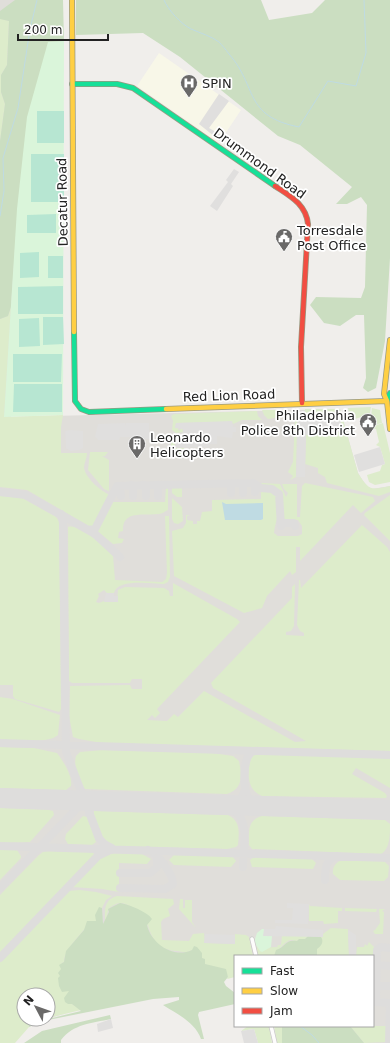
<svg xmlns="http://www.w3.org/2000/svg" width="390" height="1043" font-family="'DejaVu Sans',sans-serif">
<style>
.education{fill:#f8f7e8}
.airport{fill:#e0deda}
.grass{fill:#ddeccb}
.forest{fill:#cbdec1}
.park{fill:#daf5da}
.pitch{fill:#b7e6d2}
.parking{fill:#e0dfde}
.water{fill:#bfdbe3}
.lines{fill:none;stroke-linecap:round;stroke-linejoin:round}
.stream{stroke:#bfdbe3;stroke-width:1}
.taxiway{stroke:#dedddc;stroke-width:8}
.runway{stroke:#dedddc;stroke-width:20}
.street-casing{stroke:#c9c8c7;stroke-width:5}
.fast-casing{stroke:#999a82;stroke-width:6}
.slow-casing{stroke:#999a82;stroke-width:6}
.jam-casing{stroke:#999a82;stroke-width:6}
.street{stroke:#fdfcfc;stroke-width:3.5}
.fast{stroke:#16e098;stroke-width:4.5}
.slow{stroke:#ffcf43;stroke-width:4.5}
.jam{stroke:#f24e42;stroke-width:4.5}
.labels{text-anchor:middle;stroke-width:3.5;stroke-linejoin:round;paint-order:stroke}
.poi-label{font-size:13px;fill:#222;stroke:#fff;text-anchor:start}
.street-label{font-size:13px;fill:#222;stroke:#fff}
</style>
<rect width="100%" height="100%" fill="#f0eeeb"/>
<!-- education -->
<path class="education" d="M159,53L241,110L219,143L137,86Z"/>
<!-- airport -->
<path class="airport" d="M0,0H23L11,417L340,409L358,473L363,481L368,487L372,489L390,486V1043H281L277,1026H373V956H235L48,1019V995H24V1019H48L0,1030Z"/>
<!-- grass -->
<path class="grass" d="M0,17L1,19L9,21L7,65L1,75V92L5,104L0,141Z
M11,307L4,417L63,415L61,427V453H87C87,458 84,463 84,468C86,479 101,491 110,495L93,526H89L27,490L0,487V319L8,316Z
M371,407L369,418L364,416L352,420L350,419L348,408Z
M372,408L380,410L382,423L371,426L370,425Z
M305,409H340L358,473C369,491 371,490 390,486V492L379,496L327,483L325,477L318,473V468L305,464L306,434H314V432H341L337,418H305L304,421Z
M262,410H283V411L280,417L268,419L264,415Z
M257,411L258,416L262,420H242L233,424L232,422L176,423L175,428H178L179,431L182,428L183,432L176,433L172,430L173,421L171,416L174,414Z
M295,420H297L296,477L290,480L293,476L288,472L293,462Z
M383,423L390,453V482L375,485L369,482L367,475L380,471L382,465L385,464L380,447L376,445L379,442L376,429L367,428Z
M175,439V448H184L185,454H171V441Z
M90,452H108L105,456H102L109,460V491L104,489L88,470Z
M261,483L280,484L286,497L288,493L284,489L282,484H297V517H300L302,486L305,483L373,497L375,501L361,513L353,505L300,561V547H296V572L292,575L290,571L267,596L262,608L244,613L174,576L172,531L183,528L186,523V515H190L187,516V520L193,521V524H197V521H200L202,512L212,511V500L261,499V490H271L276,492C284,505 275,520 274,533L278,536H298L302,534V526L298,520H282C282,500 286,486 261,486Z
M177,486L182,488V497H177L172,493V487Z
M166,487L168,488V510C165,511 162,514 159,514C145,516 122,509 123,531L119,532L118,538L124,539L122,543L113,544L96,530L112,502H165Z
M390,495V541L364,515L365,513Z
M0,496L22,498L56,517L59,521L61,709L59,712L15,699L13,696V685H0Z
M172,498L182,507L183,521L178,524L174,523L172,519Z
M165,516H169L170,577L168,582L164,584C151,584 118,578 114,593H107L104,590L98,594L99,596L96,602L99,603L104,601H117L118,590L125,587L164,588L169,591L170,596H173V583L237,619L240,622L157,709L160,713L155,718L152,715L147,720L167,721L174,714L178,717L204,691L295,742L306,741L213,688L211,683L292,598V587L295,584L294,626L291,631L286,632V635L304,636V633L300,631L297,625L299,580H300L301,588L362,525L387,547L390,552V751L102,743L79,739L73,737L69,716L70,686L130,685L132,689H142V679H132L130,683H72L69,681L68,527C80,523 105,548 113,556L115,580L162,582L166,579L167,573Z
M0,697L13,699L60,715L58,735C49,744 13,740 0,740Z
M0,747L34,748L57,753C63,761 73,776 71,786L66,790L0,788Z
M103,750L212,753L233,756L239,761C242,776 243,789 227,794L85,789C79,782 73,765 76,756L80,752Z
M255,754L390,758V788L356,768L352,774L385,793L387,796L386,798L262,796C246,789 248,774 250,759Z
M0,808L49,810L53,811L54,815L30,842L0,843Z
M94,811L228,815C241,821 239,833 238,845L236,847L227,849L114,846L103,838L94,815Z
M83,816L87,817L96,842L92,845L68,844L65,839L66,834Z
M262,816L385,820L390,824C390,835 390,849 381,854L252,849L249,845C249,832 247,820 262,816Z
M0,850H17L21,856V858L0,880Z
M49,851L92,852L94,854L0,952V895L39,855L43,852Z
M114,853L142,854L151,859L147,864L119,863V892L102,889L72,887L99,859Z
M174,855L232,856L236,861L231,867L174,865L169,860Z
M254,857L312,859L316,863L313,869L252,867L250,860Z
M342,860L384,861L389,866L388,877L384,881L340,880L333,874C332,867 336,862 342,860Z
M80,890L96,892L112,896L106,900L102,908H99L96,921L90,922C82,934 64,949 64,962L62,963L59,986L65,991H69L72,1004L81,1010L48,1018V995H24V1019H44L31,1020L28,1024L29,1027L15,1043H0V962L68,891Z
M117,896L173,899L174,904L168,909L170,916L163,919L161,922L162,940L189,941L193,934L204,933L205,943L235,944V934L246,935L249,937L253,956H235V977L227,979L228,976L205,964L202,958L192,950C187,953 183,952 177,951C159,950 153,941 148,926C144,917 130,902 120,903C117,903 112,906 109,908L105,922C105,911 103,900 117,896Z
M180,899H183V908H185V900H192V922L196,928L179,909Z
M309,904L310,906L342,908V911H338V923L324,924L323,921H309Z
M345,908L377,909L376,912L345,911Z
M379,909H385L382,911L384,912L383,934H375L373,931L375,930L380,923Z
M331,928L348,929L349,956H317V949L322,939L321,937H323V934Z
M282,935L308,936L305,939H299L297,941C295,941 293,940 291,940C286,940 276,952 274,956H257L254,944L258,948L277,947L278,945H281Z
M369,942L375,948L374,992L373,956H356L357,947H364L365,944L367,946Z
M248,1026H269L272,1043H258L254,1029L241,1031Z
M274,1026H282V1043H277Z
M350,1026H387V1042L364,1043Z"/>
<!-- forest -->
<path class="forest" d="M15,0H63L64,41L61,44L16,235L11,307L8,316L0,319V141L5,104L1,92V75L7,65L9,21L0,19V11Z
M76,0H261L269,20L312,13L325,0H390V258L385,341L376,388L368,392L363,388L366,378L364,315H356L340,326L324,323L310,305L316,297L361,298L365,287L367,205L361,197L347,204H336L352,187L300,145L278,136L180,57L143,33L76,35Z
M120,903C128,904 148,912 152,919L147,925C151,943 173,959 192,950L194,946L197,947L202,953V958L205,959V964L226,969L228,977L224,982L226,986L235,993V1004L199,1012L198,1015L204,1039H201C195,1022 177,1014 163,1005L179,1000V997L153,999L48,1020L29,1027L28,1024L31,1020L48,1019L81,1011L72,1004H68L65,1002L64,998L69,991L62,992L59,986L58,978L60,976L58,973L61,969L59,965L64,962L66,951L84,930L87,921H96L95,915L99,907L102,908L103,924L109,912L108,909Z
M308,936L321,937C324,941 322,946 317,949V956H274L276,950C287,946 285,939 297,941L299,939H305Z
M110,1015L111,1019C92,1023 73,1024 61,1040V1043H24L42,1031Z
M282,1026H350L364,1043H282Z"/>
<!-- park -->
<path class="park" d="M64,41L63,415L4,417L17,209L27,117L48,42Z
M262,929H264V936H272L271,947L262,952L260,951L254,942L257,933Z"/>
<!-- pitch -->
<path class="pitch" d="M37,111H64V143H37Z
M31,154H64V202H31Z
M56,214V233H27V215Z
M39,252V277L20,278V253Z
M48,256H63V278H48Z
M63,286V314H18V287Z
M43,317H63L64,344L43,345Z
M39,318L40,346L19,347V319Z
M13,354H62L61,382H13Z
M14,384H62V412H13Z"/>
<!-- parking -->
<path class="parking" d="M219,94L229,101L209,128L223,136L220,141L199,124Z
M234,169L239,172L231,184L233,186L217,211L210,206L228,182L226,180Z
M303,418L304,421L305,418H337V421H341V432H314V434L306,435L305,477H296L298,419Z
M232,421L233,427H236V432H233L232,438L217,436V444H210L209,447H176L175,441H183V429L175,428L176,423Z
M125,423V426L126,423H149V439L132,440L131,437H120L119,440H98L97,438L95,437L98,424Z
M71,430L83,431V448L79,450L71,451L66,448L65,431Z
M380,447L385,464L359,472L354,455Z
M106,593H114V596H118V602H104Z
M287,903L309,904L308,924L275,923V920H292L293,908H287Z
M276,926L323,930V937L263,936L264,929H275Z
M348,930L356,935V956H349Z
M205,934L235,935V944L204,943Z
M111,1019L113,1028L98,1032L97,1024Z
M254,1029L258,1043H244L241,1031Z"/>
<!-- water -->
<path class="water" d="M222,502L226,504L263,503V519L261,520H225Z"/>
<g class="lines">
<!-- stream -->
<path class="stream" d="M164,0C168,10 181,24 191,29C200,33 211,36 219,42C222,45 226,50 229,54C258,87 243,116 299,127L328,81L356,86L366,53L364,0
M0,216L4,191L3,158L18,108L30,29L37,0
M300,1026L312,1035L319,1043"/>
<!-- taxiway -->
<path class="taxiway" d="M253,483L261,488L272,489L279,494L281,526
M229,484L231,486V493
M241,484L243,486V493
M131,485L133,487V496
M143,485L146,487V496
M156,485L253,483L255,485V492
M0,492L26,495L95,534L120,557
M114,493L120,489L121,496
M61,514L63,523L66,752L99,838L104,844L112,848
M281,523H294L295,526
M88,530L95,529L117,486L156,485L158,487V496
M0,743L390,755
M255,751L251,752C242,762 243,789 249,800L261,805
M64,800L84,806
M218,805C254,811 243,840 243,867
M231,805L241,799L245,790
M369,809L382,810L390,814
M89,813C88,805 96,803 103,801
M0,846L390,858
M120,873H150L157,867V857
M325,880C325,869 325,860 337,856
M0,888L85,800
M120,888L165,889L173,884C173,874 158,854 148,850
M390,948L381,947L377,950L376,1002L390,1003
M0,958L98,856L108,851
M377,965L390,966
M377,986H390
M389,1043L390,1003"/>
<!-- runway -->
<path class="runway" d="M0,798L390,810"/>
<defs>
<path id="street" d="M252,939L256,956
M271,1026L275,1043"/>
<path id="fast" d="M72,84H117L133,88L275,186
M74,332L75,401L81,409L89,412L166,409
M387,401L390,393"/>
<path id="slow" d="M72,0L74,332
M390,340L384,394L387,401L390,429
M166,409L387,401"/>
<path id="jam" d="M275,186C290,196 306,204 308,224L301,347L302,403"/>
</defs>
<!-- street casing -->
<use href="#street" class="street-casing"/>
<!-- fast casing -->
<use href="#fast" class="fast-casing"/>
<!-- slow casing -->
<use href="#slow" class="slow-casing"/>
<!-- jam casing -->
<use href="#jam" class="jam-casing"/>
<!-- street -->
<use href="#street" class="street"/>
<!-- fast -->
<use href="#fast" class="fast"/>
<!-- slow -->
<use href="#slow" class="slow"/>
<!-- jam -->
<use href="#jam" class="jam"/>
</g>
<!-- icons -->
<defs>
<symbol id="hospital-pin" viewBox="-11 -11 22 30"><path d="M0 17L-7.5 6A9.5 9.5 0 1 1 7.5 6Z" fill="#6a6968" stroke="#fff"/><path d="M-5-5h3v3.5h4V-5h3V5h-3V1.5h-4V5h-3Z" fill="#fff"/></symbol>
<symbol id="civic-pin" viewBox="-11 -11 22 30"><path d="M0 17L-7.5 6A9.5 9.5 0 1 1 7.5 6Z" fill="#6a6968" stroke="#fff"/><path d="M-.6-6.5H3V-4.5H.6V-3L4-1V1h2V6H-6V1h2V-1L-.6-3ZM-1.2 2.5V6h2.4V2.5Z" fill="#fff"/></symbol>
<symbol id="building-pin" viewBox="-11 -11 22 30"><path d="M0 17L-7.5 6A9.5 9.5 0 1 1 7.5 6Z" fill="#6a6968" stroke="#fff"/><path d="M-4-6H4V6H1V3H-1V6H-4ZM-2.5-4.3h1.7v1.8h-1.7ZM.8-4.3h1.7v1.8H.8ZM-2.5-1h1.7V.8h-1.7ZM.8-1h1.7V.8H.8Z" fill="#fff"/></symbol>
</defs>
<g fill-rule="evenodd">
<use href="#hospital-pin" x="179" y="73" width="20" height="27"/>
<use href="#civic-pin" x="274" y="227" width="20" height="27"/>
<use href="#civic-pin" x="358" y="412" width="20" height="27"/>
<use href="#building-pin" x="127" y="434" width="20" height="27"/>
</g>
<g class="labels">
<!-- poi labels -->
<g class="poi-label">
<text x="202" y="88">SPIN</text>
<text x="297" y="235">Torresdale<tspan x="297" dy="15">Post Office</tspan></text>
<text x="355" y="420" text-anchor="end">Philadelphia<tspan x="355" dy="15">Police 8th District</tspan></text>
<text x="150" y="442">Leonardo<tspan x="150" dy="15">Helicopters</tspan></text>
</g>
<!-- street labels -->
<g class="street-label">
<text transform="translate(260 163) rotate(36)" y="5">Drummond Road</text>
<text transform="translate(62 202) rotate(-91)" y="5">Decatur Road</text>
<text transform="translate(229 395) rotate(-2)" y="5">Red Lion Road</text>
</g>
</g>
<!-- legend -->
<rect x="234" y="955" width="140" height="72" fill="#ffffff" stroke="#a7a7a7"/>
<rect x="242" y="968" width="20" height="6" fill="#16e098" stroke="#a7a7a7"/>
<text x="270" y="975" font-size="12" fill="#222222">Fast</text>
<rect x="242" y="988" width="20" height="6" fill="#ffcf43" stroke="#a7a7a7"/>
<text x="270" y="995" font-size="12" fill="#222222">Slow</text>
<rect x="242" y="1008" width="20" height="6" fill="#f24e42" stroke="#a7a7a7"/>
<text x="270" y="1015" font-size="12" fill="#222222">Jam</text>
<!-- north arrow -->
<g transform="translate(36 1007) rotate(311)"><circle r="19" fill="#ffffff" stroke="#a7a7a7"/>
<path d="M0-3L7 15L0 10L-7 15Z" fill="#6a6968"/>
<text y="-6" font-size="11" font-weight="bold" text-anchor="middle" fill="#222222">N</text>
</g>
<!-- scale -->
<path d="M18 34v6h90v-6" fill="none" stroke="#222222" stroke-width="2"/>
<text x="24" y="34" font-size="12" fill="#222222" stroke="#ffffff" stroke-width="3" paint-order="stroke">200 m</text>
</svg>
